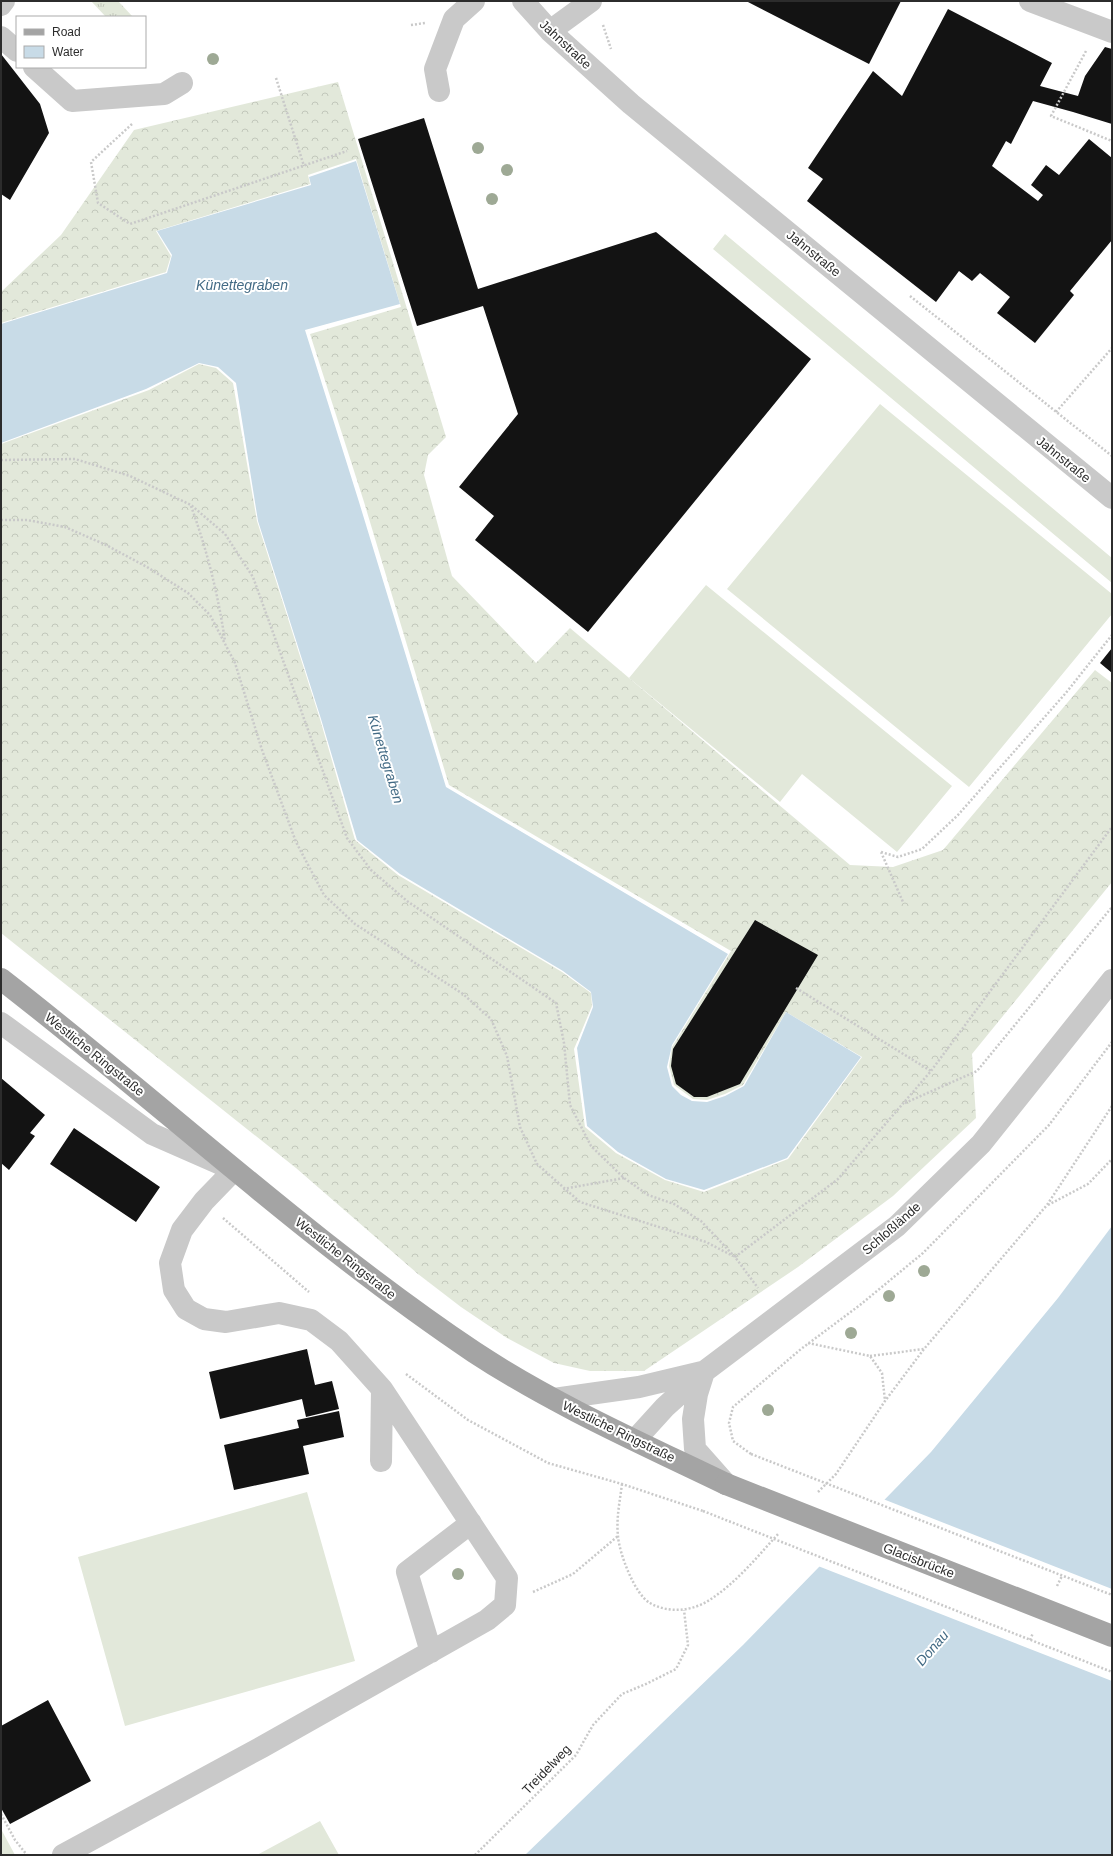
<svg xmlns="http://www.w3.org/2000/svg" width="1113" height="1856" font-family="Helvetica,sans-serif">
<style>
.grass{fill:url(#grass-tufts)}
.forest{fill:url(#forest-crowns)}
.pitch{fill:#e2e8da}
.water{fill:#c8dbe7}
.pier{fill:#fff}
.building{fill:#131313}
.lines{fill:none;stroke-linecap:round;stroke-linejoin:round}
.path{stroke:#c9c9c9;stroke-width:2.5;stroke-dasharray:2 2;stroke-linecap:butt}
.minor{stroke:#c9c9c9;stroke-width:22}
.major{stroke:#a4a4a4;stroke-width:22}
.path-bridge{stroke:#c9c9c9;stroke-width:2.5;stroke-dasharray:2 2;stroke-linecap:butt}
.major-bridge{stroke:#a4a4a4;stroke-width:22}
.tree{fill:#9ea995}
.labels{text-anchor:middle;stroke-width:4;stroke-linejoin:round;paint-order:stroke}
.street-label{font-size:13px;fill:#2c2c2c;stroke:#fff}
.water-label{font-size:14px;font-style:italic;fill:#436b85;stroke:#fff}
</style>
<defs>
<pattern id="grass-tufts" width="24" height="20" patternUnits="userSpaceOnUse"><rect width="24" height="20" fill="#e2e8da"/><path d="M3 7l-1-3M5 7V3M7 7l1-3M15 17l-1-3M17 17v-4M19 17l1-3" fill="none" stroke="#c2c7bb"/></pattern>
<pattern id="forest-crowns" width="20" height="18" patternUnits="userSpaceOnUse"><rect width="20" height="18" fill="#e2e8da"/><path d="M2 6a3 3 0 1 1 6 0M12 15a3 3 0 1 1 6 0" fill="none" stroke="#c2c7bb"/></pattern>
</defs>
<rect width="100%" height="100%" fill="#fff"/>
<!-- grass -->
<path class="grass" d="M91,1H118L133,17H106Z"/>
<!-- forest -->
<path class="forest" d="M338,82L446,437L428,455L424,475L452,576L536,663L570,628L850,865L893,867L943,850L1095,670L1112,683V882L972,1054L976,1118L893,1196L798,1267L644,1371H590L554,1363L507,1338L461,1307L418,1274L296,1168L1,933V444L149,390L199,364L216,368L233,383L257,521L320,719L355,840L398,875L562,972L591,993L592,1006L574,1049L585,1127L616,1153L665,1180L704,1192L788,1159L862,1057L786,1012L743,1085L725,1094L707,1100L693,1099L674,1085L669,1066L672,1047L731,951L449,785L364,502L310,334L401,307L356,159L308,175L310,184L156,231L171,256L166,272L1,323V292L61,235L134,130Z"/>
<!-- pitch -->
<path class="pitch" d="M725,234L1112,558V583L713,249Z
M880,404L1112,594V614L969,787L727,589Z
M706,585L952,786L897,852L802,774L780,802L629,678Z
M307,1492L355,1661L125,1726L78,1557Z
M320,1821L339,1855H257Z
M1,1829L15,1855H1Z"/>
<!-- water -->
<path class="water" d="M356,161L400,304L305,330L359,502L446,787L728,954L672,1045L667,1067L672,1086L681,1095L692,1101L707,1102L725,1096L744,1086L786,1012L861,1057L787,1158L704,1190L666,1179L618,1152L587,1126L577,1048L593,1007L591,992L563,971L400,874L357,840L321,719L258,521L236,383L218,367L199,363L146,389L1,443V324L167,273L172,255L157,231L311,185L309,177Z
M1112,1226V1855H525L743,1645L931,1452L1058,1298Z"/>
<!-- pier -->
<path class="pier" d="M883,1499L1112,1589V1681L818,1566Z"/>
<!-- building -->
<path class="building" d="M746,1H901L869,64Z
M948,9L1052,63L1040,86L1078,96L1085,76L1105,47L1112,49V124L1073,112L1033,101L1011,144L1006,141L992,166L1038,201L1043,195L1031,185L1046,165L1059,175L1089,139L1112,158V240L1070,291L1074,295L1035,343L997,313L1010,297L980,273L972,281L959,271L936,302L807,201L823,179L808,168L873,71L902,96Z
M1,54L40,104L49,133L10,200L1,194Z
M424,118L478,289L656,232L811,359L588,632L475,540L494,516L459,487L518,414L483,306L417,326L358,139Z
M1112,648V673L1100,663Z
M755,920L818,955L740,1084L707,1097H694L676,1084L671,1066L673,1049Z
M1,1078L45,1115L30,1133L35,1136L9,1170L1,1163Z
M74,1128L160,1187L136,1222L50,1164Z
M307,1349L315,1385L332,1381L339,1409L306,1417L302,1399L220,1419L209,1372Z
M339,1411L344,1437L303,1446L309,1474L234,1490L224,1445L299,1428L297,1420Z
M48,1700L91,1781L10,1824L1,1808V1726Z"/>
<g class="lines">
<!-- path -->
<path class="path" d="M411,25L425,23
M603,25L611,49
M1086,51L1051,116L1112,141
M276,78L304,166
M132,124L91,162L98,203L130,224L347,151
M910,296L1112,456
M1056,412L1112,348
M1,460L75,459L130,476L191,505L225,534L253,577L347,838L371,870L407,901L556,1003L564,1043L570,1105L591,1146L624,1178L648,1195L674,1204L701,1221L735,1257L758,1288
M191,506C207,550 218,594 225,641
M1,520H27L65,527L106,545L147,567L188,593L210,615L235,663L262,750L296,842L324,895L355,924L463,994L491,1019L507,1056L520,1127L537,1164L580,1202L706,1242L733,1256
M881,852L898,857L922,849L958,815L1065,694L1112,635
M881,852L903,902
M796,988L931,1071
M905,1103L977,1071L1112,907
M563,1189L624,1178
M1048,1205L1088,1184L1112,1159
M223,1218L309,1292
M735,1257L838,1179L931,1071L1112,827
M808,1343L870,1356L882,1373L885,1401
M870,1356L924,1349
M406,1374L468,1420L548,1463L622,1484L703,1511
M751,1454L733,1441L729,1423L733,1407L801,1349L860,1305L923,1253L1049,1125L1112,1042
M622,1484C620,1500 616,1519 618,1536C619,1553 635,1595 650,1603C669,1614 694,1611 711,1599C737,1582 758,1556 779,1533
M818,1492L836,1474L885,1401L924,1349L1047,1205L1112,1106
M1057,1586L1062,1576
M533,1592L573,1574L618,1536
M1030,1640L1033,1633
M1,1814L15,1840L27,1855
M475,1855L576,1755L593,1725L622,1694L646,1684L676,1669L688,1645L684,1610"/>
<!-- minor -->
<path class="minor" d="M523,1L550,31L631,104L1112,498
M1030,1L1112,32
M1,5L4,1
M550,31L591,1
M1,37L17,51
M34,67L72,101L164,94L182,83
M439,91L435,69L454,19L474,1
M1,1023L152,1134L234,1170L204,1201L182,1230L170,1263L174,1290L186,1309L204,1319L226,1322L279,1313L311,1320L339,1341L382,1389L381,1461
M704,1372L697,1394L693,1419L695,1449L726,1484
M554,1399L639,1387L702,1372
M635,1440L665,1407L705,1371L897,1226L981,1144L1112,980
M431,1652L407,1572L471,1523
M63,1855L262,1747L487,1620L505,1605L507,1578L382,1389"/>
<!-- major -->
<path class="major" d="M1,979C160,1102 307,1240 474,1352C553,1404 641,1443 726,1484"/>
<!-- path-bridge -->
<path class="path-bridge" d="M751,1454L1112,1595
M703,1511L1112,1672"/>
<!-- major-bridge -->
<path class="major-bridge" d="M726,1484L1112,1636"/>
</g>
<!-- trees -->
<g class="tree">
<circle cx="213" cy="59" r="6"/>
<circle cx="478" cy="148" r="6"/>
<circle cx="507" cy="170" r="6"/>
<circle cx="492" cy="199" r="6"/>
<circle cx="924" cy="1271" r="6"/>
<circle cx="889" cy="1296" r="6"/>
<circle cx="851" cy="1333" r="6"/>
<circle cx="768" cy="1410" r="6"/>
<circle cx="458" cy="1574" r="6"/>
</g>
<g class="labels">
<!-- street labels -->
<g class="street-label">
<text transform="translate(566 44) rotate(43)" y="5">Jahnstraße</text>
<text transform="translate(814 253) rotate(39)" y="5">Jahnstraße</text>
<text transform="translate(1064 459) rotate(39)" y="5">Jahnstraße</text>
<text transform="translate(95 1054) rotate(39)" y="5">Westliche Ringstraße</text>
<text transform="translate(891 1228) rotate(-41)" y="5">Schloßlände</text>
<text transform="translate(346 1258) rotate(38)" y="5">Westliche Ringstraße</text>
<text transform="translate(619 1431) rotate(26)" y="5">Westliche Ringstraße</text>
<text transform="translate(919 1560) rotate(21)" y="5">Glacisbrücke</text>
<text transform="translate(546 1769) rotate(-46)" y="5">Treidelweg</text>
</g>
<!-- water labels -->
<g class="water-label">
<text x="242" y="290">Künettegraben</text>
<text transform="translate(386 759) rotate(73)" y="5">Künettegraben</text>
<text transform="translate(932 1648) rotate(-49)" y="5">Donau</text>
</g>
</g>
<!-- border -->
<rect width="1113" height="1856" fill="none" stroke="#2c2c2c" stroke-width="4"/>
<!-- legend -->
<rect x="16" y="16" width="130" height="52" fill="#ffffff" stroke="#ababab"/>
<rect x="24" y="29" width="20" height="6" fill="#a4a4a4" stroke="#ababab"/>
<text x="52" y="36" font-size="12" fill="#2c2c2c">Road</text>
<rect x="24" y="46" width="20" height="12" fill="#c8dbe7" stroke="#ababab"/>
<text x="52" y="56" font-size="12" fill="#2c2c2c">Water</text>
</svg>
